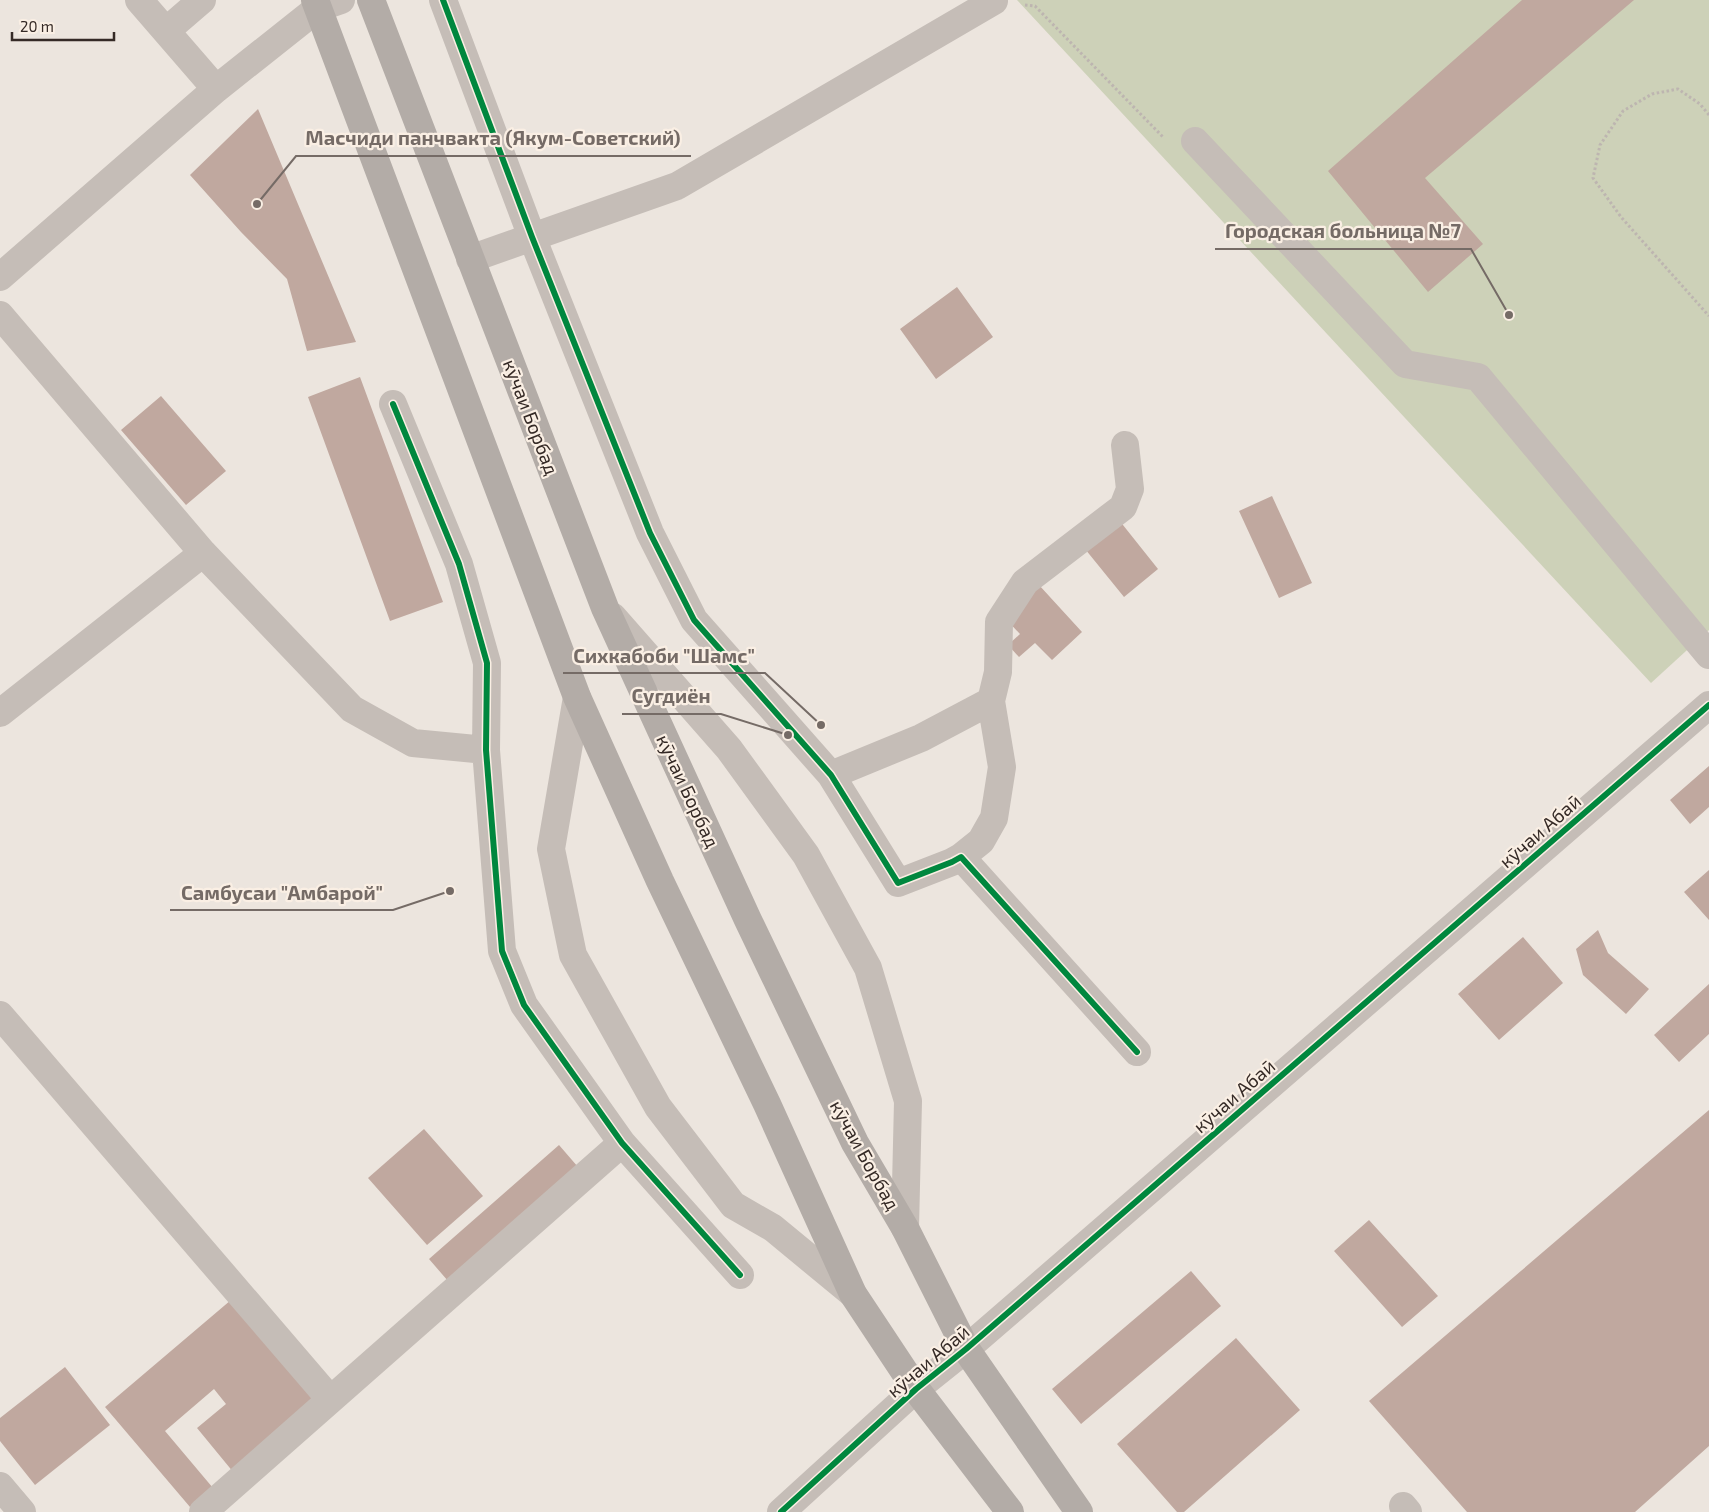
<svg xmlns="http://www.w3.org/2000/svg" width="1709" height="1512" font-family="'Exo 2',sans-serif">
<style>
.green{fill:#cdd1b8}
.building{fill:#c0a89f}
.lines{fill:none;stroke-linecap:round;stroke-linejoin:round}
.path{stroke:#bdb5b0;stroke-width:3;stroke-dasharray:2.5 2.5;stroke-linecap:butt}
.minor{stroke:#c5bdb7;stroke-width:28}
.major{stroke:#b3aca7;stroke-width:28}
.cycleway-casing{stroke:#faefe4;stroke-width:9}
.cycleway{stroke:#00873e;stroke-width:6}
.labels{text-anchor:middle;stroke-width:4.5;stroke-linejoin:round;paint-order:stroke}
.street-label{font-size:19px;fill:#352a26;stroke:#faefe4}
.leader{fill:none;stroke:#756b66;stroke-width:2}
.callout-dot{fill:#756b66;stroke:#faefe4;stroke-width:2}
.callout-label{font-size:20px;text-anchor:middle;font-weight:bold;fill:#756b66;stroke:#faefe4;stroke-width:4.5;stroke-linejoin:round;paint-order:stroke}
</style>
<rect width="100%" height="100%" fill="#ece5de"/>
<!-- green -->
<path class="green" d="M1017,0H1709V630L1651,683Z"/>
<!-- building -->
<path class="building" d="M1522,0H1634L1425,178L1483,244L1428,292L1328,171Z
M258,109L356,342L307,351L287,279L241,232L190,175Z
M957,287L993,337L936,379L900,329Z
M360,377L443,602L390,621L308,397Z
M161,396L226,471L186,505L121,430Z
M1272,496L1312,583L1279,598L1239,511Z
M1115,515L1158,569L1124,597L1081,544Z
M1039,585L1082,632L1052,660L1035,643L1019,657L1008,645L1020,634L1004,617Z
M1709,766V807L1690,824L1670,800Z
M1709,870V920L1684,892Z
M1598,930L1608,953L1649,989L1626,1014L1583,975L1576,949Z
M1523,937L1563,983L1499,1040L1458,994Z
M1709,984V1034L1679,1062L1654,1035Z
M1709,1110V1446L1635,1512H1467L1369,1401Z
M424,1129L483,1196L427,1245L368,1178Z
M559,1145L578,1167L448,1281L429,1259Z
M1369,1220L1438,1296L1402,1327L1334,1251Z
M1191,1271L1221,1306L1081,1424L1052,1389Z
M231,1300L317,1403L234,1473L197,1428L226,1404L214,1389L165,1431L213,1488L190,1507L105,1407Z
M1236,1338L1300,1410L1184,1512H1177L1117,1444Z
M65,1367L110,1425L35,1485L0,1441V1418Z"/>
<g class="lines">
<!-- path -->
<path class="path" d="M1025,5L1035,6L1163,137
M1709,115L1700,104L1678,89L1652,94L1623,111L1600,145L1593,178L1621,217L1709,316"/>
<!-- minor -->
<path class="minor" d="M139,0L216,89
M443,0L532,237L650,533L694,620L831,775L898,883L952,862L961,857L1137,1052
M166,31L202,0
M1195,141L1405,364L1478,377L1709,655
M470,259L677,186L994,1
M0,277L216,89L318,8L341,0
M0,315L203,553L352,709L413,743L486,750
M393,404L459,564L487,663L486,750L502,951L524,1005L622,1143L740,1275
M613,617L729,749L806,855L868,968L908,1101L905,1228
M577,697L551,849L573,955L658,1107L733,1205L773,1228L853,1294
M0,713L203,553
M831,775L921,738L991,701L998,672L999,622L1025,582L1123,507L1130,489L1125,445
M961,857L981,841L994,818L1002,767L991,701
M0,1015L330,1399
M0,1486L22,1512
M1403,1506L1408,1512
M203,1512L622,1143
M781,1512L916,1389L966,1349L1709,705"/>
<!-- major -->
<path class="major" d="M315,0L577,697L660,881L767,1104L853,1294L916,1389L1010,1512
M371,0L605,608L748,920L855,1143L905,1228L966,1349L1079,1512"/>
<defs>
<path id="cycleway" d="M443,0L532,237L650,533L694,620L831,775L898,883L952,862L961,857L1137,1052
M393,404L459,564L487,663L486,750L502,951L524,1005L622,1143L740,1275
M781,1512L916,1389L966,1349L1709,705"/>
</defs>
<!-- cycleway casing -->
<use href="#cycleway" class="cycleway-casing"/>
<!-- cycleway -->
<use href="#cycleway" class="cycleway"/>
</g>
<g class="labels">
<!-- street labels -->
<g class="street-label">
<text transform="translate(531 417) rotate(69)" y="7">кӯчаи Борбад</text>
<text transform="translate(688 791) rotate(65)" y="7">кӯчаи Борбад</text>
<text transform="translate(1540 831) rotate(-41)" y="7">кӯчаи Абаӣ</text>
<text transform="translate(1234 1096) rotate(-41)" y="7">кӯчаи Абаӣ</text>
<text transform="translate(865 1155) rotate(61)" y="7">кӯчаи Борбад</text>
<text transform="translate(928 1361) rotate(-40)" y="7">кӯчаи Абаӣ</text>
</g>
</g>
<!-- callouts -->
<path class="leader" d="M257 204L296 156H691M1509 315L1471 249H1215M821 725L765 673H563M788 735L721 714H622M450 891L393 910H170"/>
<g class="callout-dot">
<circle cx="257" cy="204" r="5"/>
<circle cx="1509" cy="315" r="5"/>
<circle cx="821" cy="725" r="5"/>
<circle cx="788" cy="735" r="5"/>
<circle cx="450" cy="891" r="5"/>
</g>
<g class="callout-label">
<text x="493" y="145">Масчиди панчвакта (Якум-Советский)</text>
<text x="1343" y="238">Городская больница №7</text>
<text x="664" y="663">Сихкабоби "Шамс"</text>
<text x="671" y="703">Сугдиён</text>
<text x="282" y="900">Самбусаи "Амбарой"</text>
</g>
<!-- scale -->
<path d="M12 32v8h102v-8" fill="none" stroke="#352a26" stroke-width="2.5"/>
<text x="20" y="32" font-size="15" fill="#352a26" stroke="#faefe4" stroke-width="4" paint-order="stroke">20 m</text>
</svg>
